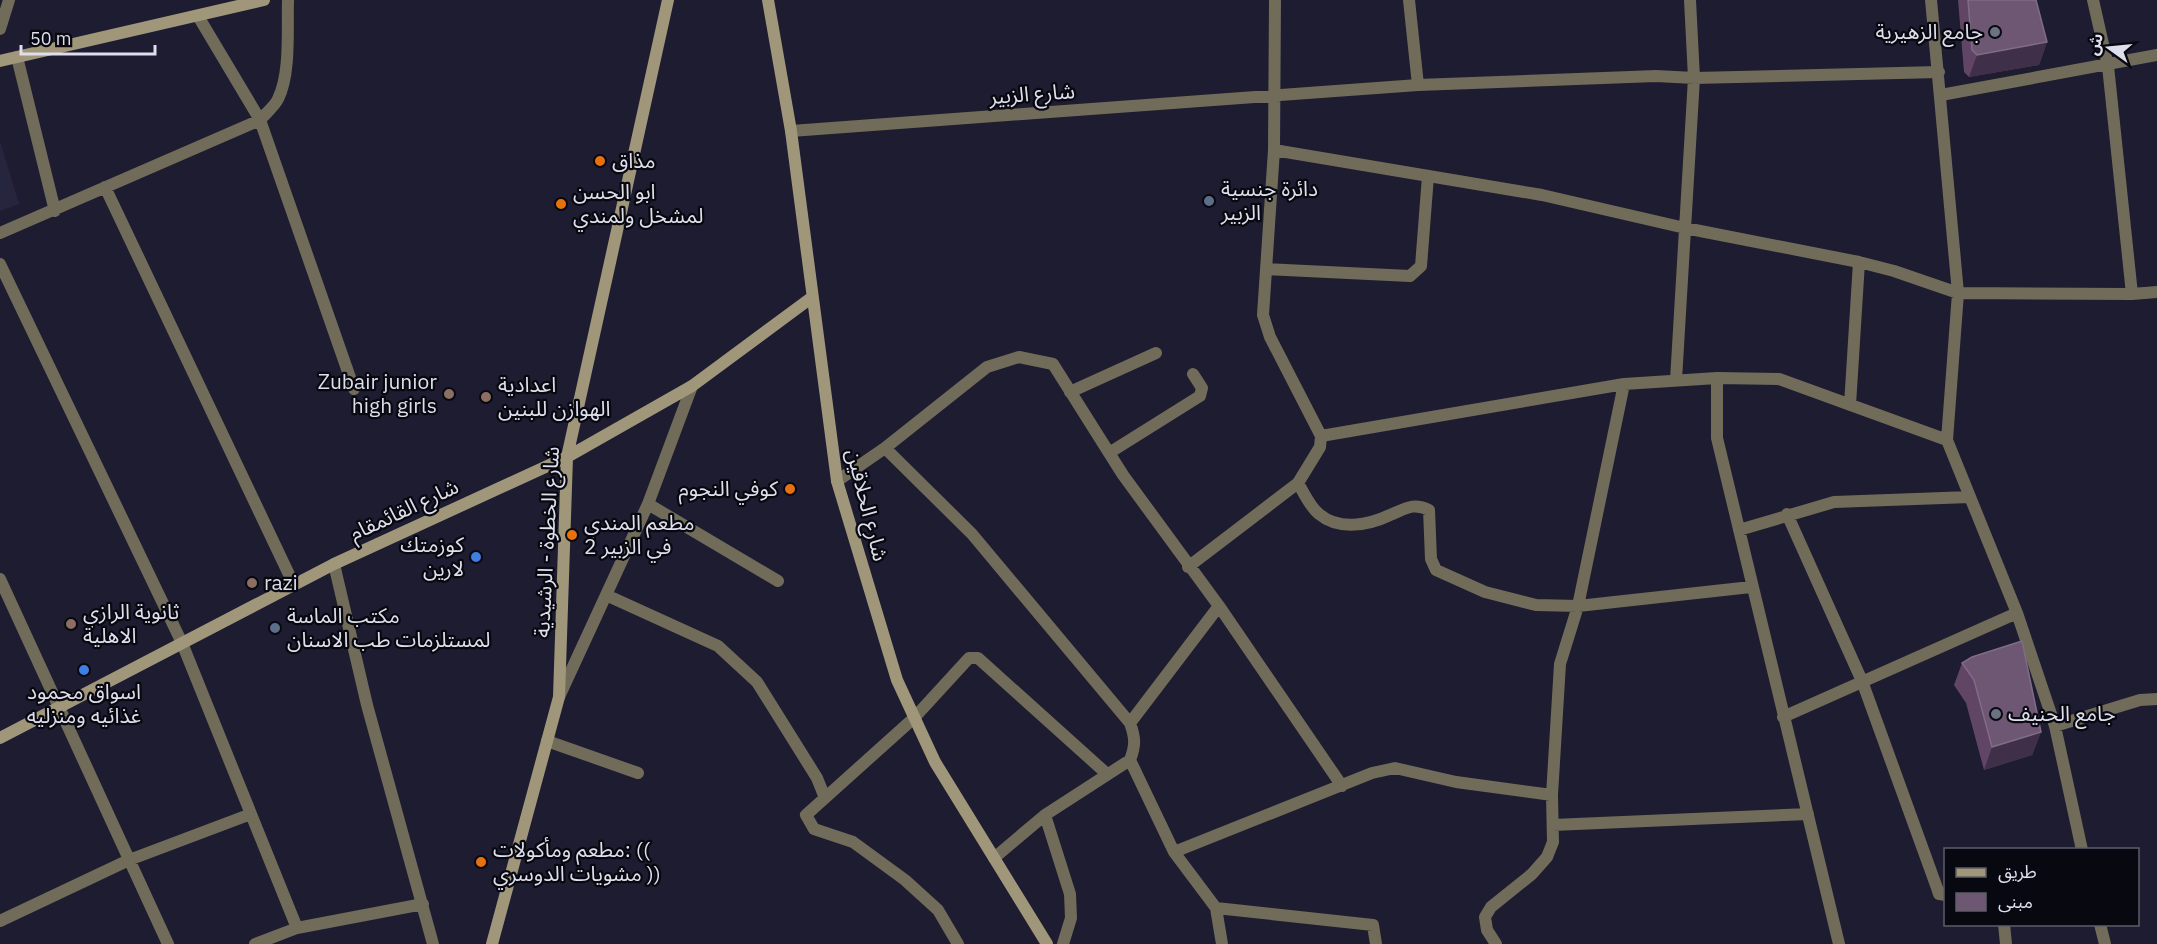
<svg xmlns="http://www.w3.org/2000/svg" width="2157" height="944" font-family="'IBM Plex Sans','Noto Sans Arabic',sans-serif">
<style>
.built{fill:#26253e}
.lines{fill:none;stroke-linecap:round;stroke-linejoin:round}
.street{stroke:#716b59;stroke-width:12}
.secondary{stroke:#a0977a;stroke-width:12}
.wall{fill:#604664}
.shaded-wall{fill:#402f49}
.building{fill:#6e5773;stroke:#806c86;stroke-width:1.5}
.worship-dot{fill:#6b7280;stroke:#080810;stroke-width:2}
.food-dot{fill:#e8710a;stroke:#080810;stroke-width:2}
.service-dot{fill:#5c6f8a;stroke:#080810;stroke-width:2}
.education-dot{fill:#8d6e63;stroke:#080810;stroke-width:2}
.shop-dot{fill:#3f7fe0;stroke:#080810;stroke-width:2}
.labels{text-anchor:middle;stroke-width:4.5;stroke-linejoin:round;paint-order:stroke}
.poi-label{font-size:21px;fill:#dedeec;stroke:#080810;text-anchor:start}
.street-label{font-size:21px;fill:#dedeec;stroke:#080810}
</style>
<rect width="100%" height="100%" fill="#1d1c30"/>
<!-- built -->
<path class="built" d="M0,141L19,204L0,211Z"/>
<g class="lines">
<!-- street -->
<path class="street" d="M1409,0L1418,85
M1931,0L1958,293L1947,440L2017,613L2055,726L2082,850
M2093,0L2108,66L2132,294
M198,16L260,120L354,389
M0,29L9,0
M17,57L55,211
M1941,95L2157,55
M791,131L1418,85L1656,76L1694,78L1939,72
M1274,150L1542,195L1685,228L1859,262L1894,271L1958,293L2132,294L2157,292
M105,187L294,585
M0,233L260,120C265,114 275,106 278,99C291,73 287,28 288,0
M0,264L182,643L297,928
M1266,269L1410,276L1421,266L1428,176
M1717,378V438L1839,944
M1676,380L1694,78L1690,0
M1070,392L1156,353
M1850,405L1859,262
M1321,436L1624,384L1717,378L1779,379L1947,440
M885,448L972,534L1130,723C1135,737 1136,745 1130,760L1045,815L994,858
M1109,453L1200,396L1202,388L1193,374
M837,481L885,448L987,367L1019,357L1053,364L1123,475L1219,606L1342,786
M1298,483C1304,493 1310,507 1319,514C1339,531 1369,525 1390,515C1405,509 1413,502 1429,510L1431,559L1436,570L1485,592L1536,605L1578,606L1751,587
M648,504L778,581
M1787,514L1862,681L1937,888L1939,894L1946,895
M1739,530L1834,502L1970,497
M334,564L367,705L433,944
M1188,567L1298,483L1320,447L1321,436L1270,337L1263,315L1274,150L1275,0
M0,579L168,944
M606,595L718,646L757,682L817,778L825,798
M559,697L648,504L692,386
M1783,717L2017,613
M1130,723L1219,606
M2055,726L2140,700L2157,699
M547,741L638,773
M1130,760L1174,852L1216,908L1222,944
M1045,815L1070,894L1071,918L1063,944
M1553,825L1808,814
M1174,852L1372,773L1395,768L1456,782L1552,795
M1216,908L1373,925L1376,944
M0,921L129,860L251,814
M2004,924L2006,944
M2100,924L2105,944
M255,944L297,928L423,904
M958,944L938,910L905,880L853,842L814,829L806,815L914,718L969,658H978L1107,774
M1496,944L1487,930L1485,917L1491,907L1532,874L1547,857L1553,842L1552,795L1560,664L1578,606L1624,384"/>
<!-- secondary -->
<path class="secondary" d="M768,0L791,131L837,481L897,680L935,762L1047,944
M0,61L264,0
M0,738L334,564L567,457L692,386L811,298
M492,944L559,697L567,457L668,0"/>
</g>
<!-- wall -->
<path class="wall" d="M1958,0H2036L2047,42L2039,65L1969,77L1964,72Z
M1962,663L2041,732L2032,755L1984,770L1966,703L1954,685Z"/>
<!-- shaded-wall -->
<path class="shaded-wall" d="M2047,42L2039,65L1969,77L1977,55Z
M2041,732L2032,755L1984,770L1992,747Z"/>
<!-- building -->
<path class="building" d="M1968,0H2036L2047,42L1977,55L1972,50Z
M2022,641L2041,732L1992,747L1974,680L1962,663L1972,657Z"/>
<!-- markers -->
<g class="worship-dot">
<circle cx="1995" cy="32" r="6"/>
<circle cx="1996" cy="714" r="6"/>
</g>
<g class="food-dot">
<circle cx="600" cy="161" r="6"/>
<circle cx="561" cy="204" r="6"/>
<circle cx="790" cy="489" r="6"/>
<circle cx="572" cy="535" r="6"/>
<circle cx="481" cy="862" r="6"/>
</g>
<g class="service-dot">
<circle cx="1209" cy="201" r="6"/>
<circle cx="275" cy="628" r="6"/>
</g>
<g class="education-dot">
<circle cx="449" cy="394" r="6"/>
<circle cx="486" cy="397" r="6"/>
<circle cx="252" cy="583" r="6"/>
<circle cx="71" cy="624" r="6"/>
</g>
<g class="shop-dot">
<circle cx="476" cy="557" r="6"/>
<circle cx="84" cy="670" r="6"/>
</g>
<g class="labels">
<!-- poi labels -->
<g class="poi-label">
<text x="1983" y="39" text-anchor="end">جامع الزهيرية</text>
<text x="612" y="168">مذاق</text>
<text x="1221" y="196">دائرة جنسية<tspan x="1221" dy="24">الزبير</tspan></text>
<text x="573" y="199">ابو الحسن<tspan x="573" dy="24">لمشخل ولمندي</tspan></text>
<text x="437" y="389" text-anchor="end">Zubair junior<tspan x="437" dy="24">high girls</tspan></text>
<text x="498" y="392">اعدادية<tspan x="498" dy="24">الهوازن للبنين</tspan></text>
<text x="778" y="496" text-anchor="end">كوفي النجوم</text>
<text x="584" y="530">مطعم المندي<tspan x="584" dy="24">2 في الزبير</tspan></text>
<text x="464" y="552" text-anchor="end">كوزمتك<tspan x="464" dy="24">لارين</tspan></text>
<text x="264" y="590">razi</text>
<text x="83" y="619">ثانوية الرازي<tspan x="83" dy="24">الاهلية</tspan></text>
<text x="287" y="623">مكتب الماسة<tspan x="287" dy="24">لمستلزمات طب الاسنان</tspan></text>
<text x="84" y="699" text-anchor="middle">اسواق محمود<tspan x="84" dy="24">غذائيه ومنزليه</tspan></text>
<text x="2008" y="721">جامع الحنيف</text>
<text x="493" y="857">مطعم ومأكولات: ((<tspan x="493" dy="24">مشويات الدوسري ))</tspan></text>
</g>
<!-- street labels -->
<g class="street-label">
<text transform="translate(1032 94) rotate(-4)" y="7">شارع الزبير</text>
<text transform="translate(867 505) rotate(76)" y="7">شارع الحلاقين</text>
<text transform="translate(404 510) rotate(-25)" y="7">شارع القائمقام</text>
<text transform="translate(547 542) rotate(-87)" y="7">شارع الخطوة - الرشيدية</text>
</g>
</g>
<!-- legend -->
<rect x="1944" y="848" width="195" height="78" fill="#080810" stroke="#5e5e68" stroke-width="1.5"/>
<rect x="1956" y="868" width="30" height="9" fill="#a0977a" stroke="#5e5e68" stroke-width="1.5"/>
<text x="1998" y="878" font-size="18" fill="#dedeec">طريق</text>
<rect x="1956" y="893" width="30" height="18" fill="#6e5773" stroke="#5e5e68" stroke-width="1.5"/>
<text x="1998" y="908" font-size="18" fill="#dedeec">مبنى</text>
<!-- north arrow -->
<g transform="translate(2109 48) rotate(285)" stroke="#080810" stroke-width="4.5" paint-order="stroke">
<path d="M0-4.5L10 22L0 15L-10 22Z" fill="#dedeec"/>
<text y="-9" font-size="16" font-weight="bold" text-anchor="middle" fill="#dedeec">ش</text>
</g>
<!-- scale -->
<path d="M21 45v9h134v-9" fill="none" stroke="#dedeec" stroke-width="3"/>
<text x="30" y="45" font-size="18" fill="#dedeec" stroke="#080810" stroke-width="4.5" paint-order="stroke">50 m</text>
</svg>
